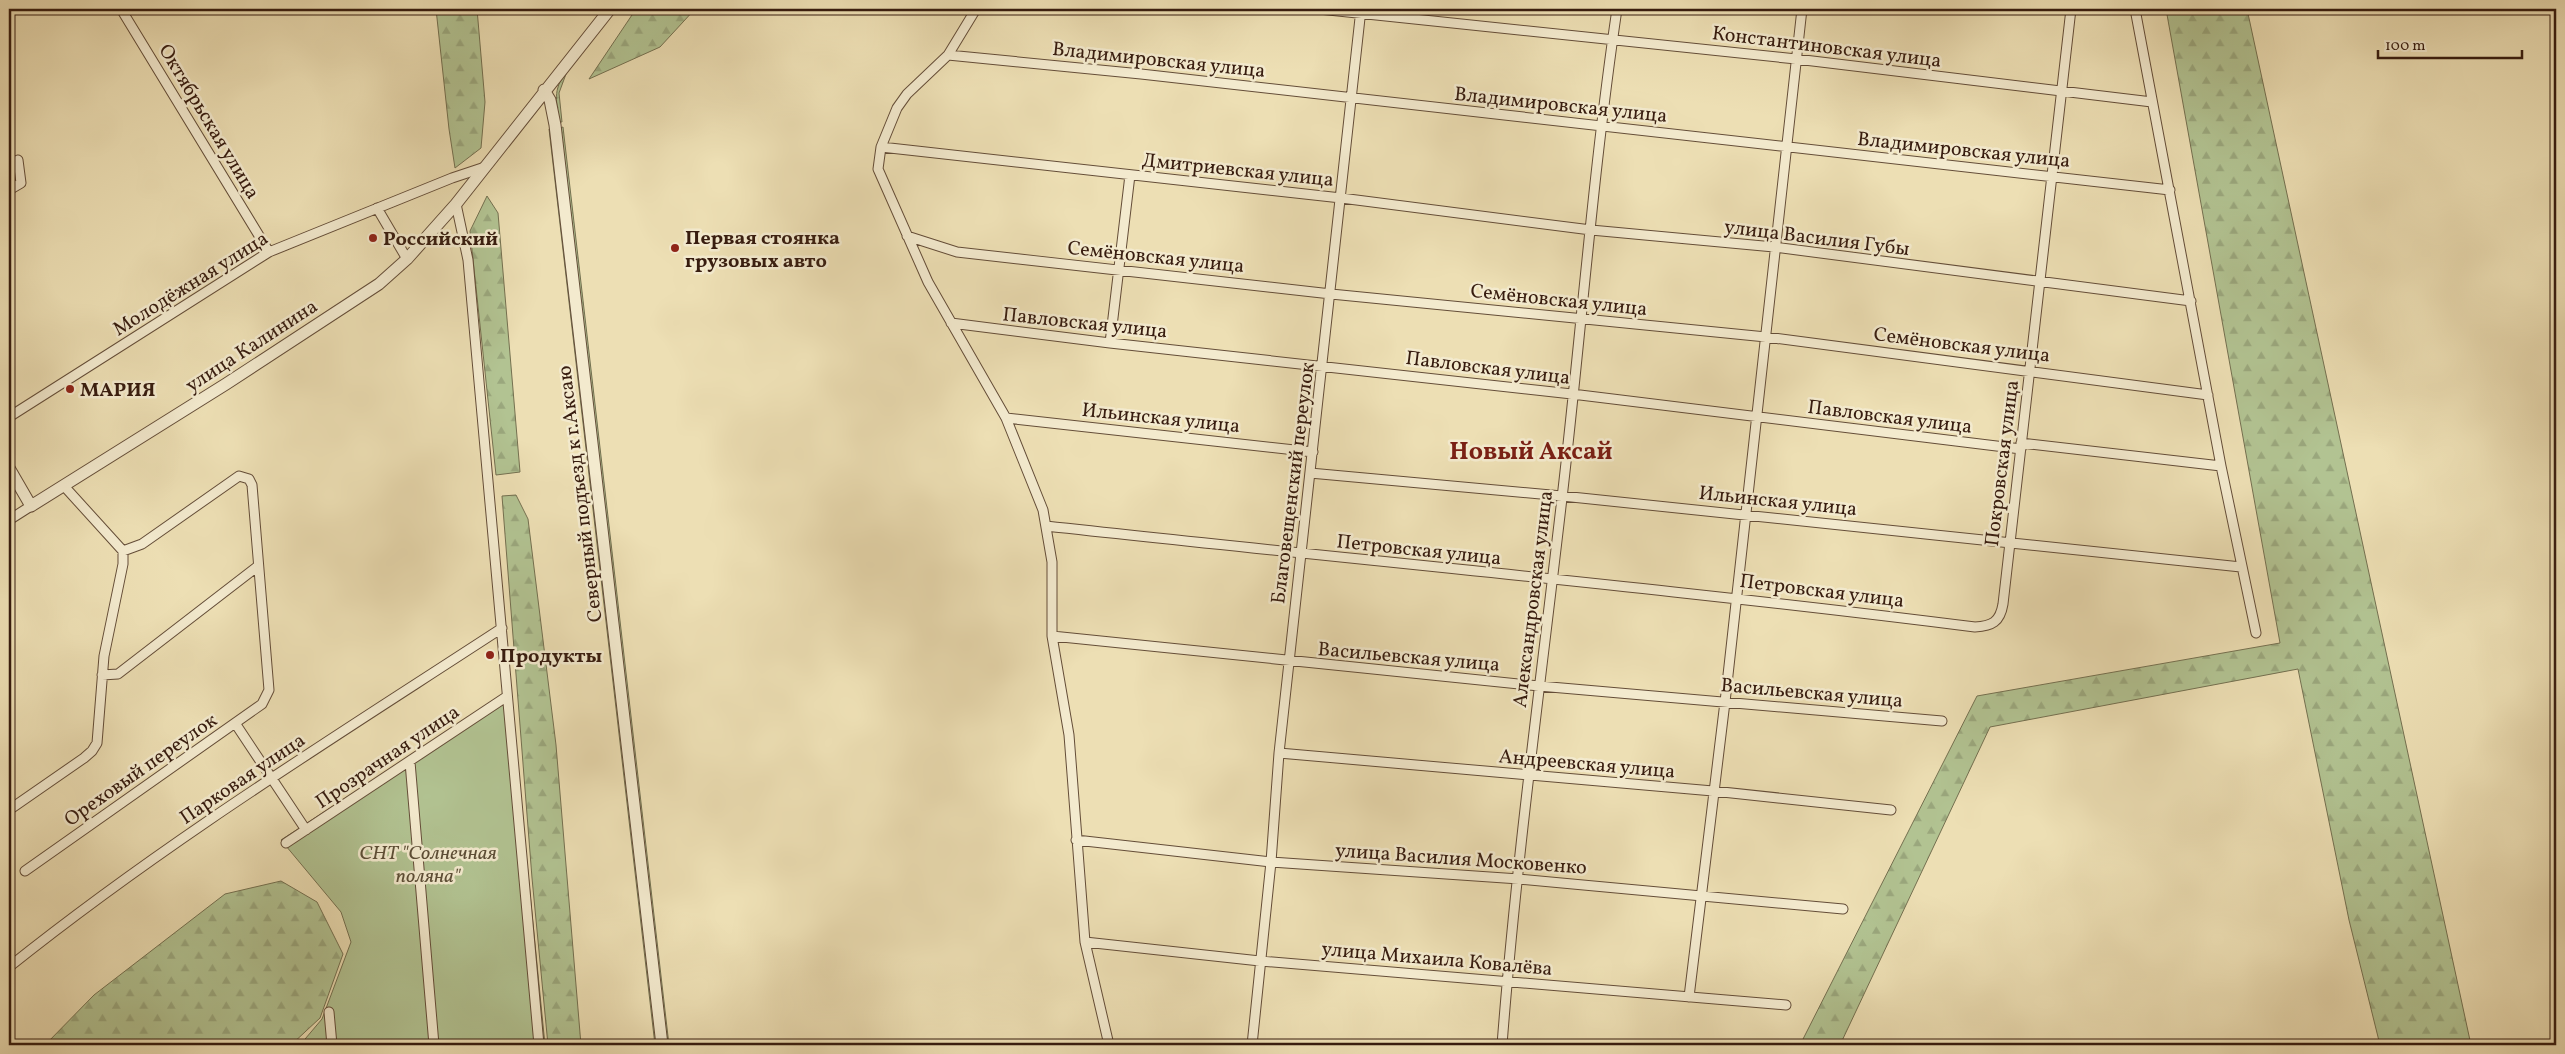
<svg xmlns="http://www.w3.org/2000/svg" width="2565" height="1054" font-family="Vollkorn,serif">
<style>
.grass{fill:url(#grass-dots);stroke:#747050}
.forest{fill:url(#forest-firs);stroke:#747050}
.garden{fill:#b2c392;stroke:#747050}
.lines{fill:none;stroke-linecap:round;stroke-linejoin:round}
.minor-casing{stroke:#644d38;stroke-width:11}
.tertiary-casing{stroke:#644d38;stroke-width:13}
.minor{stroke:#f3eace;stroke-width:9}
.tertiary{stroke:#f3eace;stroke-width:11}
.poi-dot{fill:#8f2418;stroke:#f3eace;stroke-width:2}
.labels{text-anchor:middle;stroke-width:5;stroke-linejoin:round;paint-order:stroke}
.street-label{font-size:20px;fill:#371c0f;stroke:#f3eace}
.poi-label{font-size:20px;font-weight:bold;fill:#371c0f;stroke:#f3eace;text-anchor:start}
.park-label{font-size:20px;font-style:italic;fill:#5c4e36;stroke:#f3eace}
.district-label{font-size:25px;font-weight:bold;fill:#7a1f14;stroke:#f3eace}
</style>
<defs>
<pattern id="grass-dots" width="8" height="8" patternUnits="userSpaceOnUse" patternTransform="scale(1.25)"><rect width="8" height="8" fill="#b2c392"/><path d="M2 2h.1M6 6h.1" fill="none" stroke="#9aa77d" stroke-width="1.8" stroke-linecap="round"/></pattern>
<pattern id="forest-firs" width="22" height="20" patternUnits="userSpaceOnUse" patternTransform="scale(1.25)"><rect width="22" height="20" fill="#b2c392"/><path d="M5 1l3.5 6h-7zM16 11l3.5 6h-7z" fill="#9aa77d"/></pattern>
</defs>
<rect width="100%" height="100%" fill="#eddfb4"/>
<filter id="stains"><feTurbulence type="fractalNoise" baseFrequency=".004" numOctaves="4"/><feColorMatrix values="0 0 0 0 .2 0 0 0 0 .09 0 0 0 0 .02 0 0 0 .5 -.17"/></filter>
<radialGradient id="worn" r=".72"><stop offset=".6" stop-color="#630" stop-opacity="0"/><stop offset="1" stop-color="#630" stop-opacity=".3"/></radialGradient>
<!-- grass -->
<path class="grass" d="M566,74L559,93L562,122H559C557,104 552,88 566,74Z
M563,127L669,1045H666L560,128Z
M549,129H551L658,1045H655Z"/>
<!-- forest -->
<path class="forest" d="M436,9H477L485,102L481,148L455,168L449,129Z
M636,9H695L660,47L589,79Z
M2166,9H2247L2471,1045H2380L2349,920L2298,669L1990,727L1840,1045H1800L1977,696L2280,643Z
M487,196L498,213L520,472L496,475L470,231Z
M516,495L528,519L556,745L581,1045H548L532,878L502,496Z
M281,881L317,902L343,954L320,1018L291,1045H45L94,995L225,894Z"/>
<!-- garden -->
<path class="garden" d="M510,691L545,1045H300L322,1019L351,942L341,912L281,840Z"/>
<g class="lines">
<defs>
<path id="minor" d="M121,9L269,252
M976,9L948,55L907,94L897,108L881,147L878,169L928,282L1006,418L1043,510L1052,562V636L1069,735L1085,942L1109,1045
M1319,9L1796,59L2152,102
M2135,9L2221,466L2256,633
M948,55L1141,74L2170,190
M881,147L1341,198L1591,230L1774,247L2191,301
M9,190L21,183L18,160
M456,204L468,260L539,1045
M377,208L407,259
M907,236L957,252L1331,294L1766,337L2208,395
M951,323L1110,343L1572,394L2021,449
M1110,343L1130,175
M9,417L269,252L452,178L485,167
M1006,418L1313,452
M2021,443L2221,466
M1310,473L1562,496L2241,567
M9,520L31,506
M1046,526C1356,560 1666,588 1975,627C1992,626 2000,622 2003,604L2071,9
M1052,636L1539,686L1942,721
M102,675L118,674L258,566
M235,723L306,830
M1279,753L1713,791L1891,810
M410,762L434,1045
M9,810L84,758L92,751L97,743L104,656L123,564V551L64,486
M1076,840L1271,862L1519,879L1843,909
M286,843L506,697
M25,871L262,704L269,690L252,485L249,479L239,476L142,544L123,551
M1085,942L1260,961L1786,1005
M9,967C165,842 335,737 502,628
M1689,997L1725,702L1802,9
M329,1012L332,1045
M1252,1045L1271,862L1279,753L1361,9
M1502,1045C1516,862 1541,680 1562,498C1581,335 1593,171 1617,9"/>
<path id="tertiary" d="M544,90L550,100L555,125L662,1045
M9,468L31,506L226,384L379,284L407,259L456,204L610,9"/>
</defs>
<!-- minor casing -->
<use href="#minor" class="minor-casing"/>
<!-- tertiary casing -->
<use href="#tertiary" class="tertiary-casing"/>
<!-- minor -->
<use href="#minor" class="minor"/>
<!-- tertiary -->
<use href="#tertiary" class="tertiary"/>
</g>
<!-- markers -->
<g class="poi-dot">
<circle cx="373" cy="238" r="5"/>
<circle cx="675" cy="248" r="5"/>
<circle cx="70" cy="389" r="5"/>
<circle cx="490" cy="655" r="5"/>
</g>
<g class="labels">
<!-- street labels -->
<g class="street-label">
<text transform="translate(1827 46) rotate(7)" y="7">Константиновская улица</text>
<text transform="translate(1159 59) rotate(6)" y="7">Владимировская улица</text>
<text transform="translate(1561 104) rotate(6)" y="7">Владимировская улица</text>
<text transform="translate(210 121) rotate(59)" y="7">Октябрьская улица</text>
<text transform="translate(1964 149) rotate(6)" y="7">Владимировская улица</text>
<text transform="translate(1238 169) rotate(6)" y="7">Дмитриевская улица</text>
<text transform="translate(1817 237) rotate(7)" y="7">улица Василия Губы</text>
<text transform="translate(1156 256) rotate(6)" y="7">Семёновская улица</text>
<text transform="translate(190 283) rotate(-32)" y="7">Молодёжная улица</text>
<text transform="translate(1559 299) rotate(6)" y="7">Семёновская улица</text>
<text transform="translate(1085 322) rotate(6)" y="7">Павловская улица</text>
<text transform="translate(1962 344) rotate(7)" y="7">Семёновская улица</text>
<text transform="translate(251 345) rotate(-33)" y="7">улица Калинина</text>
<text transform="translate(1488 367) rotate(7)" y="7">Павловская улица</text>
<text transform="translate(1890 416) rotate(7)" y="7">Павловская улица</text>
<text transform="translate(1161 417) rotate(6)" y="7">Ильинская улица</text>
<text transform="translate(2001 463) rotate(-83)" y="7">Покровская улица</text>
<text transform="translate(1292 483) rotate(-83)" y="7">Благовещенский переулок</text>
<text transform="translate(579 494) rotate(-97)" y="7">Северный подъезд к г.Аксаю</text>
<text transform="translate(1778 500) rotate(6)" y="7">Ильинская улица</text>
<text transform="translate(1419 549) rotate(6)" y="7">Петровская улица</text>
<text transform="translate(1822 590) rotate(7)" y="7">Петровская улица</text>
<text transform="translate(1532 599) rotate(-83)" y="7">Александровская улица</text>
<text transform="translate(1409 656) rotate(5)" y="7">Васильевская улица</text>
<text transform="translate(1812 692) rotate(5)" y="7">Васильевская улица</text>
<text transform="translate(387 756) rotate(-34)" y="7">Прозрачная улица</text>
<text transform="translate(1587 763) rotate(5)" y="7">Андреевская улица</text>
<text transform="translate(140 769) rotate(-35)" y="7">Ореховый переулок</text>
<text transform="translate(242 778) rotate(-34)" y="7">Парковая улица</text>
<text transform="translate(1461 858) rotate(4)" y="7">улица Василия Московенко</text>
<text transform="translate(1437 958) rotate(5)" y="7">улица Михаила Ковалёва</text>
</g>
<!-- poi labels -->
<g class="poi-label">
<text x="685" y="244">Первая стоянка<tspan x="685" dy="23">грузовых авто</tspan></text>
<text x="383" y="245">Российский</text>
<text x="80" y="396">МАРИЯ</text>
<text x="500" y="662">Продукты</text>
</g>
<!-- park labels -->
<g class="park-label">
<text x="428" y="859">СНТ "Солнечная<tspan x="428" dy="23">поляна"</tspan></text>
</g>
<!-- district labels -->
<g class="district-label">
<text x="1531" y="459">Новый Аксай</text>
</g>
</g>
<!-- margin -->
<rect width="2565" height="1054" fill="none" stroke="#eddfb4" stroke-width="30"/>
<rect x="10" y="10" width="2545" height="1034" fill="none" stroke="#371c0f" stroke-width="2.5"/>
<rect x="15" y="15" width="2535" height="1024" fill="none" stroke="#371c0f"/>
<!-- scale -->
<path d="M2378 50v8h144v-8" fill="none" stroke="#371c0f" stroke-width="2.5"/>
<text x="2385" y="50" font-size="15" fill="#371c0f" stroke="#f3eace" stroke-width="4" paint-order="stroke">100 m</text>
<rect width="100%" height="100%" filter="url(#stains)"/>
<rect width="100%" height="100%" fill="url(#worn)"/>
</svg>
